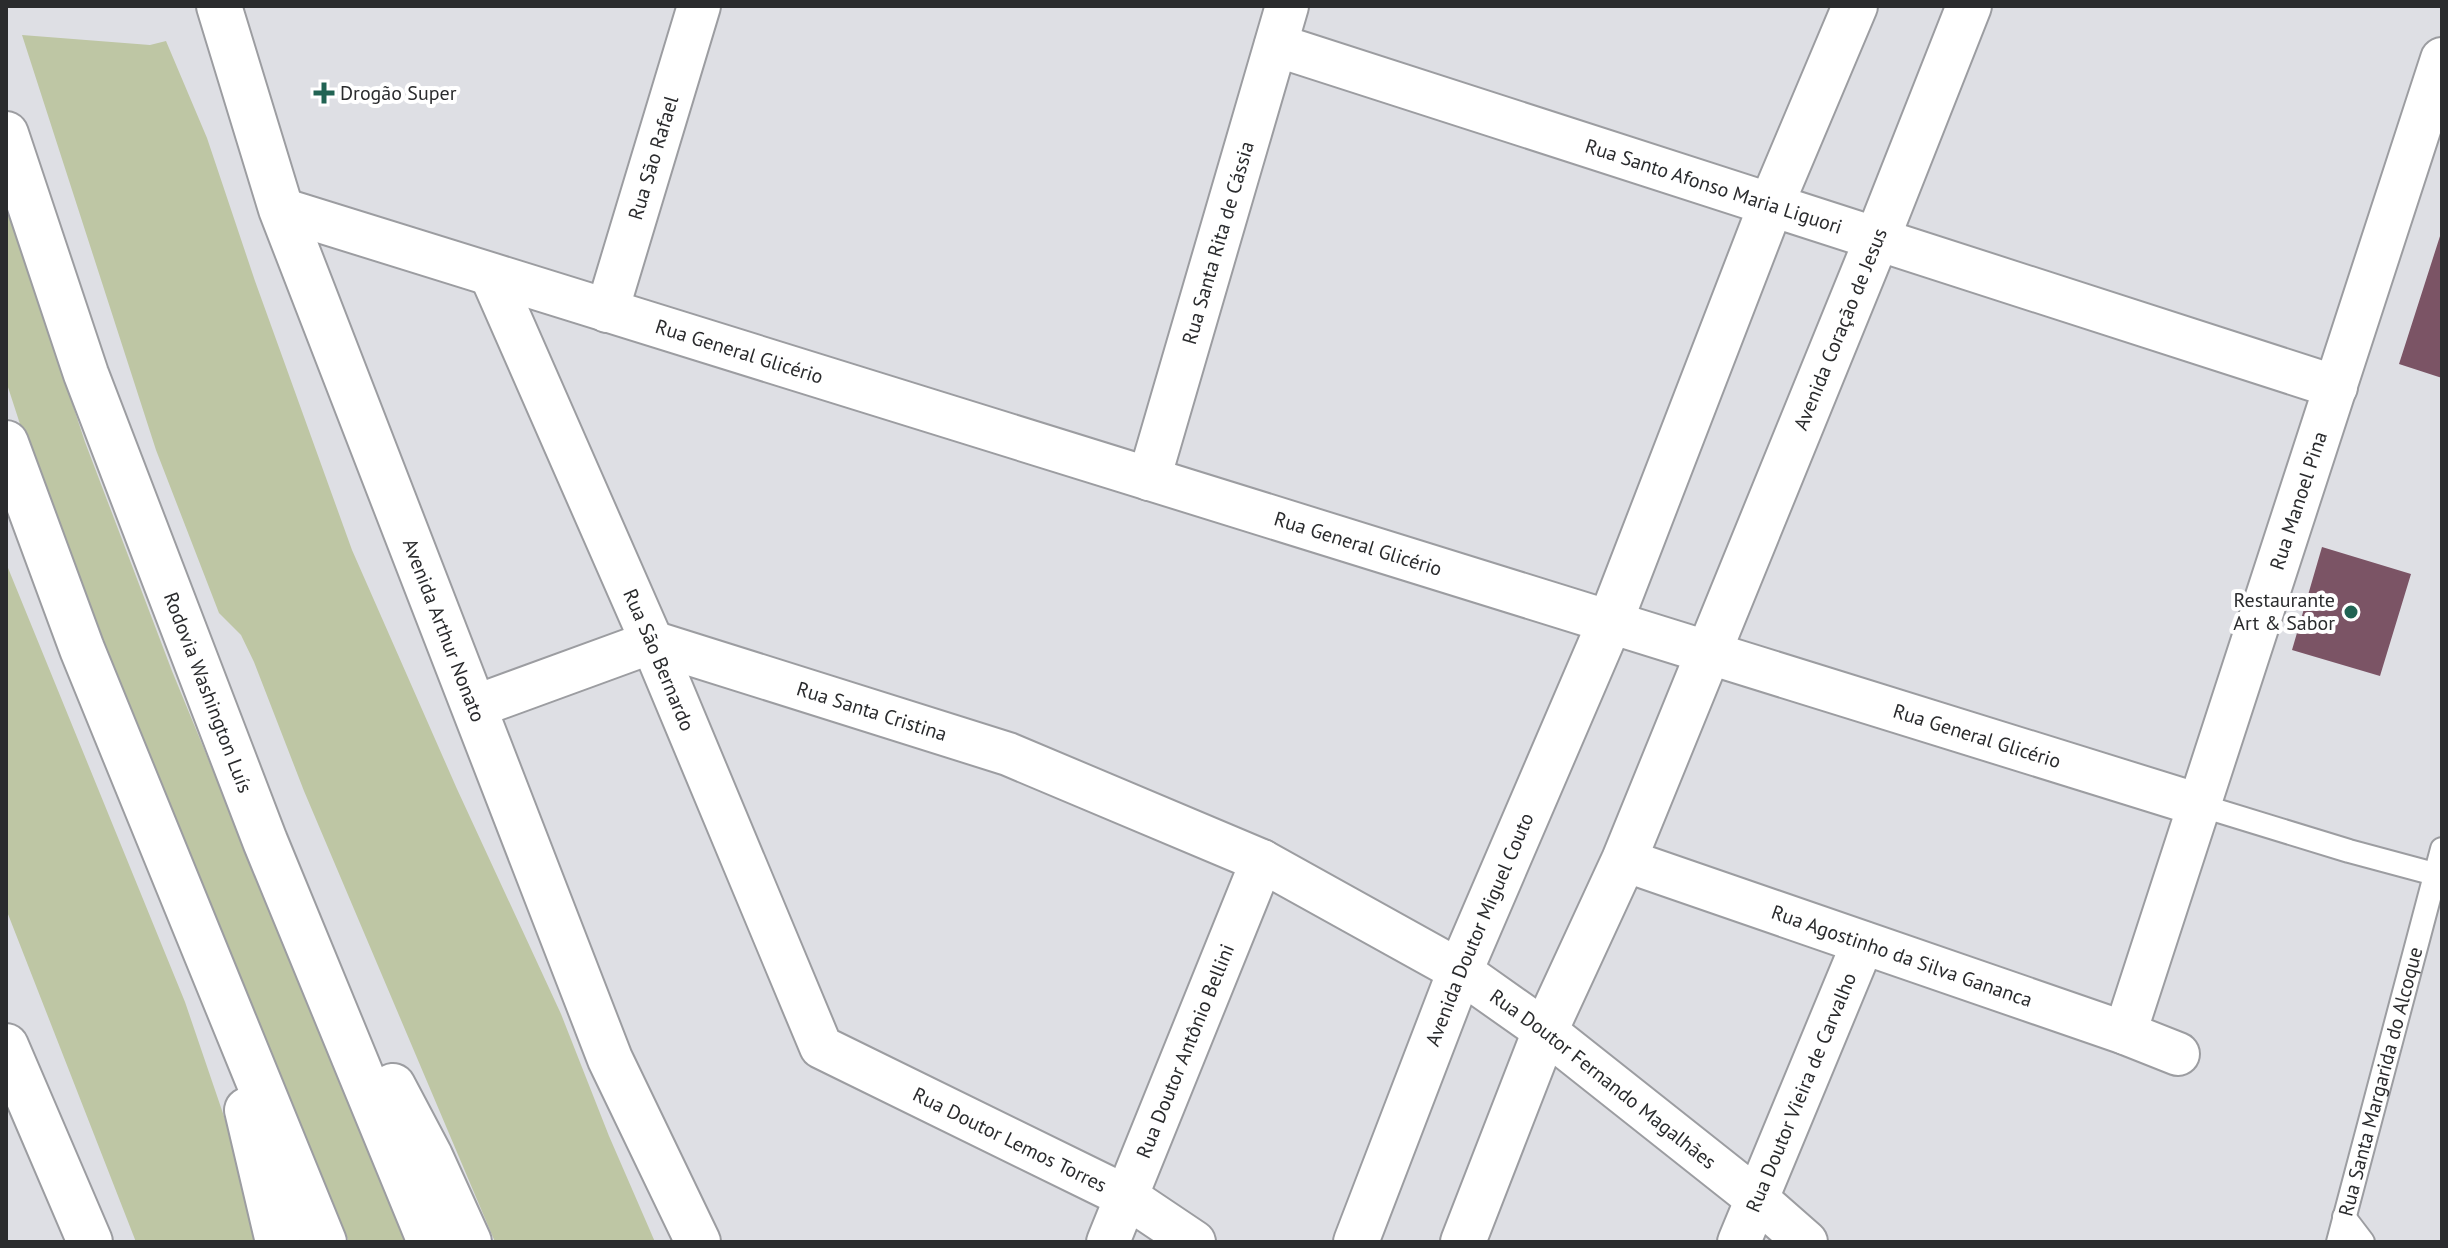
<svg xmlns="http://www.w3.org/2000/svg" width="2448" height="1248" font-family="'PT Sans',sans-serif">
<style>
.green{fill:#bec6a4}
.building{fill:#7b5465}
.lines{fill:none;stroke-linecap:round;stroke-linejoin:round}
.lane-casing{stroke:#9c9da1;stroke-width:26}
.street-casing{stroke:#9c9da1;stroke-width:46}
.secondary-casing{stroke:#9c9da1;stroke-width:48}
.highway-casing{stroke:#9c9da1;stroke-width:48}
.lane{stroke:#fff;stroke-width:22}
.street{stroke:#fff;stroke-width:42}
.secondary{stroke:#fff;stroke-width:44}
.highway{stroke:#fff;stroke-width:44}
.poi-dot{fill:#216353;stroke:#fff;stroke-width:3}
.labels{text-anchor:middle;stroke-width:8;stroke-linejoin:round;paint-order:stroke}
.poi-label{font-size:20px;fill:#2a2b2d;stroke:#fff;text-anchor:start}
.street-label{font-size:20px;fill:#2a2b2d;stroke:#fff}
</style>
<rect width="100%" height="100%" fill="#dedfe4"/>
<!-- green -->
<path class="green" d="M22,35L150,45L166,41L207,138L255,281L352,550L457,789L561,1014L609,1136L655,1242H495L304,791L254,662L241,635L219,613L156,450Z
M6,203L85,442L172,671L407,1242H349L122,692L32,461L6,381Z
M6,563L185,1002L229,1131L254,1242H136L6,909Z"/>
<!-- building -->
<path class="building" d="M2441,233H2442V378L2399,364Z
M2322,547L2411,574L2380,676L2292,650Z"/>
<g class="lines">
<defs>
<g id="lane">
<path d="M2199,805L2349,851L2442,876"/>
<path d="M2344,1217L2363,1242"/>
<path id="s1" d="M2338,1242L2442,849"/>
</g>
<g id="street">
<path id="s2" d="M1276,45L2336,387"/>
<path id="s3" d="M281,209L2199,805"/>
<path id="s4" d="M491,275L652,642L821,1047L1127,1197L1194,1242"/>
<path id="s5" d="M607,311L699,6"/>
<path id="s6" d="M1149,479L1287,6"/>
<path id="s7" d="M474,707L652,642L1008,754L1262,861L1460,971L1545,1031L1757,1199L1806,1242"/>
<path id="s8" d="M1624,860L2125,1033L2178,1054"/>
<path id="s9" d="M2125,1033L2442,59"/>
<path id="s10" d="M1108,1242L1262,861"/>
<path id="s11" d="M1739,1242L1863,943"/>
</g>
<g id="secondary">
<path id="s12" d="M219,6L281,209L610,1059L698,1242"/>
<path d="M6,1046L90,1242"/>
<path id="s13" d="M1356,1242L1460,971L1610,622L1771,205L1855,6"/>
<path id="s14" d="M1463,1242L1545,1031L1624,860L1877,239L1969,6"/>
</g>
<g id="highway">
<path id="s15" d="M6,134L86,374L265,841L430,1242"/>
<path d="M6,443L82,649L324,1242"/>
<path d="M393,1086L430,1156L469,1242"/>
<path d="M247,1110L278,1242"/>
</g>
</defs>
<!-- lane casing -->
<use href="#lane" class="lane-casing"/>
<!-- street casing -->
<use href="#street" class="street-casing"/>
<!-- secondary casing -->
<use href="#secondary" class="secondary-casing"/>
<!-- highway casing -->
<use href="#highway" class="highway-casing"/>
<!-- lane -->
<use href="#lane" class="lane"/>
<!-- street -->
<use href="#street" class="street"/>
<!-- secondary -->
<use href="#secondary" class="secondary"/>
<!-- highway -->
<use href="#highway" class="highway"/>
</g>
<!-- markers -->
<g class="poi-dot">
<path d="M320 81h8v8h8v8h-8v8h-8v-8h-8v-8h8z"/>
<circle cx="2351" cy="612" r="8"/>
</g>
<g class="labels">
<!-- poi labels -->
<g class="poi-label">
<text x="340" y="100">Drogão Super</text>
<text x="2335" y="607" text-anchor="end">Restaurante<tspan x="2335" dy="23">Art &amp; Sabor</tspan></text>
</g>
<!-- street labels -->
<g class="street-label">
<text dy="7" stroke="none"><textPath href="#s5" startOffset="160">Rua São Rafael</textPath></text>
<text dy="7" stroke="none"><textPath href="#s2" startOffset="460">Rua Santo Afonso Maria Liguori</textPath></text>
<text dy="7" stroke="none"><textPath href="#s6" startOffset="246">Rua Santa Rita de Cássia</textPath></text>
<text dy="7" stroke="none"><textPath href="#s14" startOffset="988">Avenida Coração de Jesus</textPath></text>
<text dy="7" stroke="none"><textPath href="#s3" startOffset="480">Rua General Glicério</textPath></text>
<text dy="7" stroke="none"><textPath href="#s9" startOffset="560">Rua Manoel Pina</textPath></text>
<text dy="7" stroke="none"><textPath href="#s3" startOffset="1128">Rua General Glicério</textPath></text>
<text dy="7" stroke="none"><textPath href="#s12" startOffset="664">Avenida Arthur Nonato</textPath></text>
<text dy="7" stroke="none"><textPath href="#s4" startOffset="420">Rua São Bernardo</textPath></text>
<text dy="7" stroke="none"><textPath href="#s15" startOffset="594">Rodovia Washington Luís</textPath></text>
<text dy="7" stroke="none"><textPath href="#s7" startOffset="420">Rua Santa Cristina</textPath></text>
<text dy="7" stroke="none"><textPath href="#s3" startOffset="1776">Rua General Glicério</textPath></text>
<text dy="7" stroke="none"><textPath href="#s13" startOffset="336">Avenida Doutor Miguel Couto</textPath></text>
<text dy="7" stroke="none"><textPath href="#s8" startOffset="294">Rua Agostinho da Silva Gananca</textPath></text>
<text dy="7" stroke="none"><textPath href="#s10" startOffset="206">Rua Doutor Antônio Bellini</textPath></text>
<text dy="7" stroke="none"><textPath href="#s7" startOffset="1244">Rua Doutor Fernando Magalhães</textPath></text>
<text dy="7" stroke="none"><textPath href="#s1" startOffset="166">Rua Santa Margarida do Alcoque</textPath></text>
<text dy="7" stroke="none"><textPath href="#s11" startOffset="162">Rua Doutor Vieira de Carvalho</textPath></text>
<text dy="7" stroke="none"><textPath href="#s4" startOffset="1050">Rua Doutor Lemos Torres</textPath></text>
</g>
</g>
<!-- border -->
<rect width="2448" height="1248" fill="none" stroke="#2a2b2d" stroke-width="16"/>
</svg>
